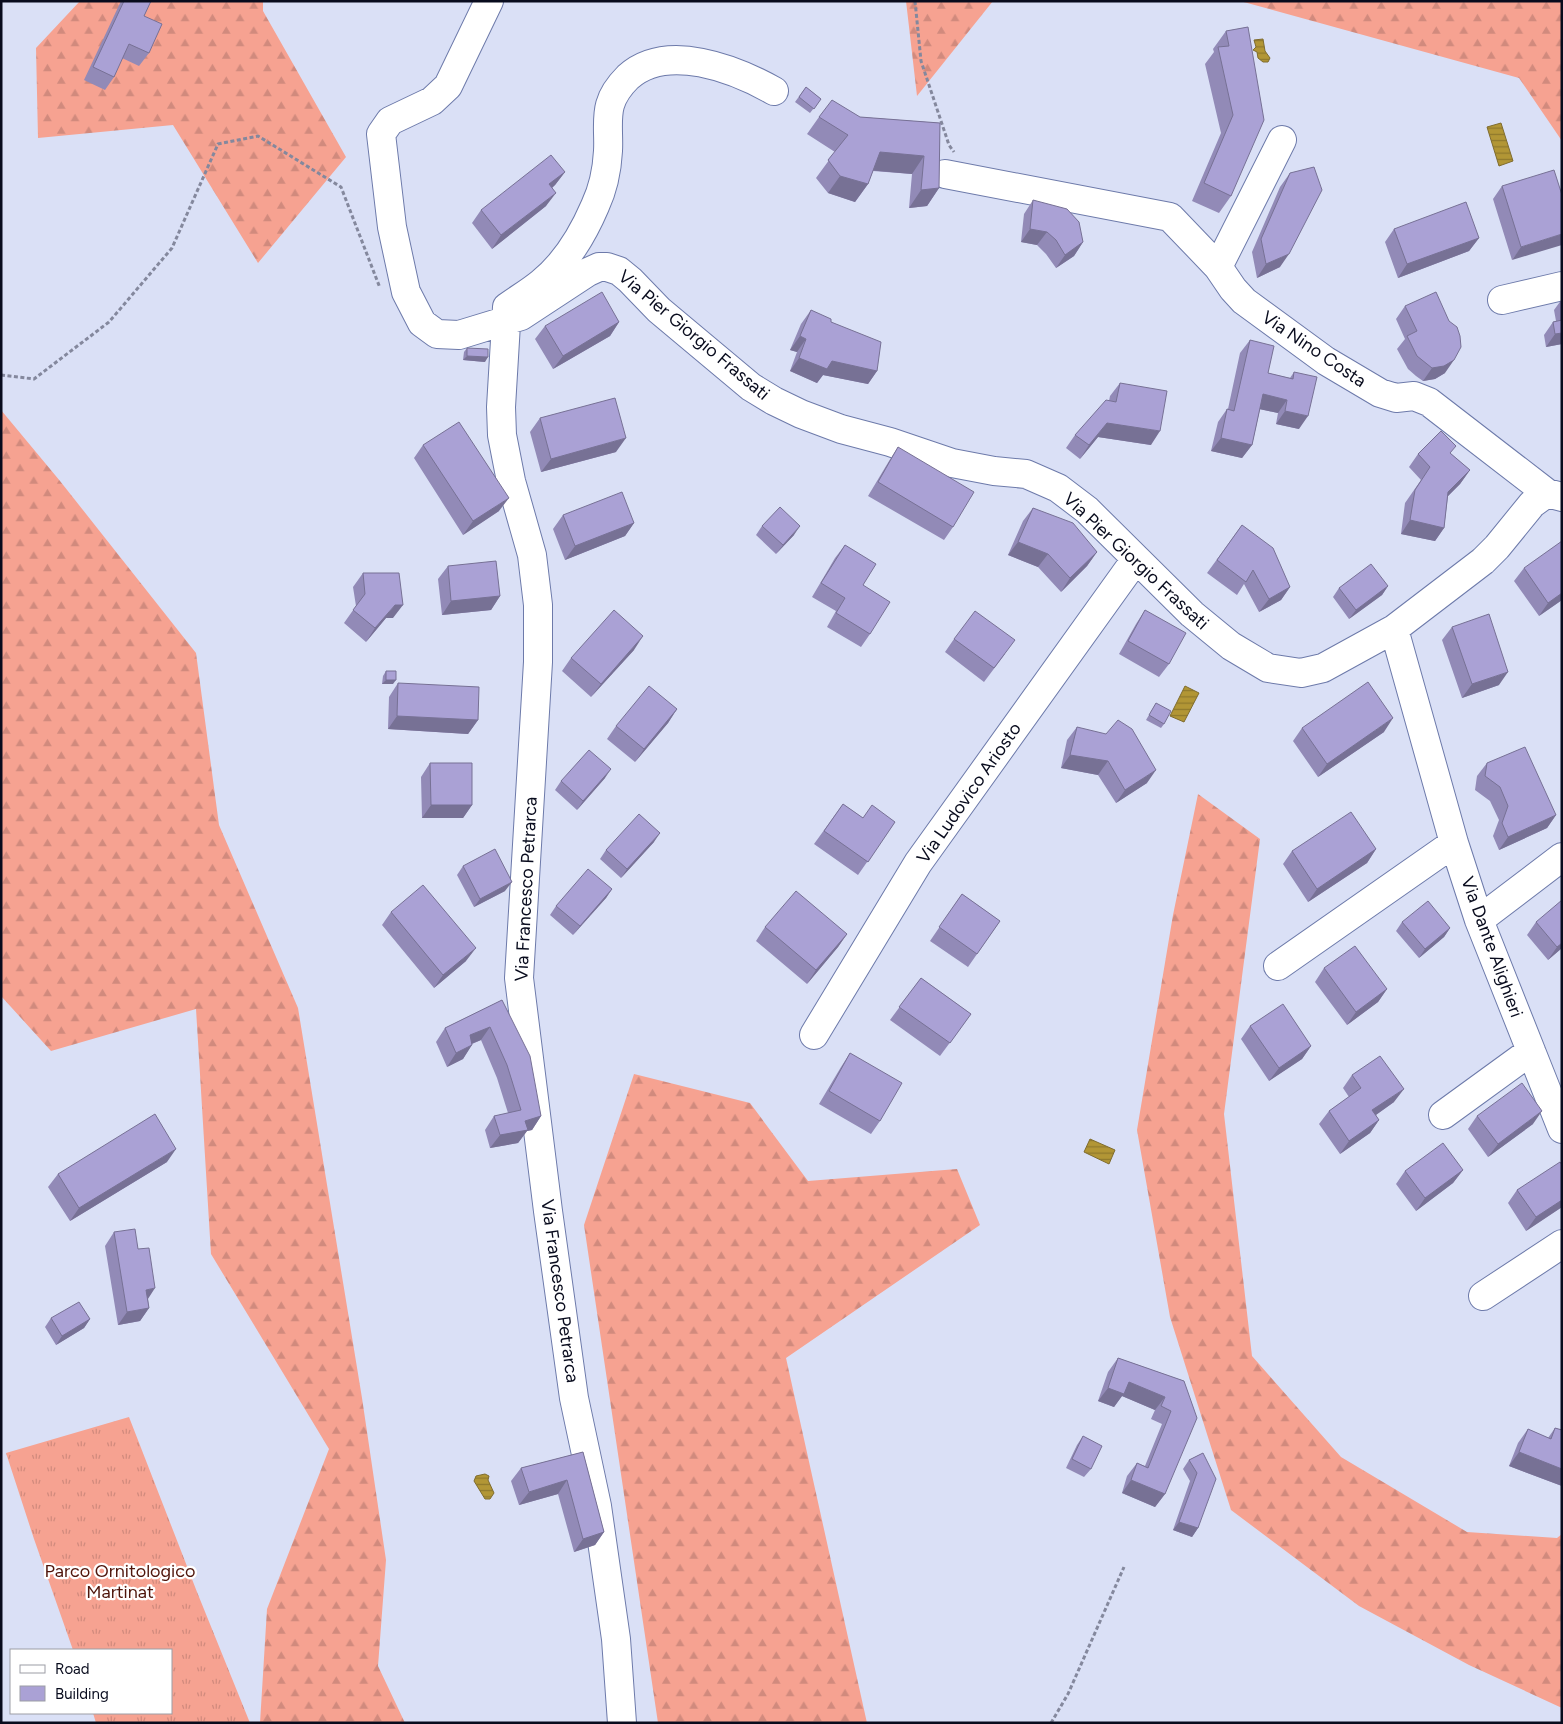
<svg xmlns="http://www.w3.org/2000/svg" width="1563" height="1724" font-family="Figtree,sans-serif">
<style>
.grass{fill:url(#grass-tufts)}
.forest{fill:url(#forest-firs)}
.water{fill:url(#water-rules);stroke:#7f6c2e}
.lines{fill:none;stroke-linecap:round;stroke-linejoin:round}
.minor-casing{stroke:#6d7aaa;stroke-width:30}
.path{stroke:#84889d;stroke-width:3;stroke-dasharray:4 2.5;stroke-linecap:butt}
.minor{stroke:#fff;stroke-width:28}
.wall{fill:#928ab7}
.shaded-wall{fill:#777195}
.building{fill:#aaa1d5;stroke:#777195}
.labels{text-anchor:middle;stroke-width:4.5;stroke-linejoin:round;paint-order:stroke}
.street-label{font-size:18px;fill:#080b1d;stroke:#fff}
.park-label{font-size:18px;fill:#4f150b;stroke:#fff}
</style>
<defs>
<pattern id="grass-tufts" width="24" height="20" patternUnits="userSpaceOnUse" patternTransform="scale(1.25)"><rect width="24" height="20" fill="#f6a291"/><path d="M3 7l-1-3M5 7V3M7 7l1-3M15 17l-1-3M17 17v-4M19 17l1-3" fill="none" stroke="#d18a7d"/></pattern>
<pattern id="forest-firs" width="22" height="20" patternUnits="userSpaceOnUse" patternTransform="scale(1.25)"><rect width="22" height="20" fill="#f6a291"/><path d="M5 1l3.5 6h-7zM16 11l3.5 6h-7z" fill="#d18a7d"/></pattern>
<pattern id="water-rules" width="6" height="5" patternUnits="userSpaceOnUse" patternTransform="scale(1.25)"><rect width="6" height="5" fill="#b29635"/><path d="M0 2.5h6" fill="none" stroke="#8f792c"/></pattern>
</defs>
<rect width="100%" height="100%" fill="#dae0f6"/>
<!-- grass -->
<path class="grass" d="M129,1417L197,1592L250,1723H96L93,1713H171V1650H73L34,1539L6,1453Z"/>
<!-- forest -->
<path class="forest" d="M80,1H263V11L346,157L258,263L173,125L38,138L36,48Z
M906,1H993L917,96Z
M1240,1H1562V141L1519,78Z
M1,410L60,481L196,653L219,825L298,1008L362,1398L386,1560L378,1666L405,1723H260L267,1609L329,1449L211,1254L196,1009L51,1051L1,996Z
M1198,794L1260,839L1224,1114L1252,1356L1341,1457L1467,1532L1557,1538L1562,1534V1708L1469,1665L1359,1606L1231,1510L1170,1317L1137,1130L1173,915Z
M634,1074L750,1103L808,1181L957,1169L980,1225L786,1358L867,1723H658L584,1225Z"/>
<!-- water -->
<path class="water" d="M1263,39L1265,51L1270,58L1268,62H1263L1258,58L1257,52L1253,50L1256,47L1254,40Z
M1501,123L1513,161L1499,166L1487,127Z
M1185,686L1199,693L1184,722L1170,716Z
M1090,1139L1115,1150L1109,1164L1084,1152Z
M485,1474L489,1476L488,1480L494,1493L490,1499H485L474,1481L476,1476Z"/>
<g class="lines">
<defs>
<path id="minor" d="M489,1L448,86L432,101L390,121L381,134L392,227L406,292L422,323L437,334L459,335L521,316L588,272L599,267H607L619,271L630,280L659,310L751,387L774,401L801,414L841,429L890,442L952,463L994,471L1026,474L1058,488L1087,510L1192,614L1231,646L1268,668L1301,673L1323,668L1394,629L1483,561L1497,547L1532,504L1547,493L1562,497
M945,174L1170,217L1218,267L1233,289L1244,301L1326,361L1380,393L1396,398L1414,396L1429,402L1547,493
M1218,267L1282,140
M1502,300L1562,286
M1394,629L1454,843L1479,920L1562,1129
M1479,920L1562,857
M1278,966L1454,843
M814,1035L918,863L1136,559
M1443,1115L1531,1051
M1483,1296L1562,1244
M622,1723L616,1639L597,1506L574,1398L548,1211L519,978L538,662V605L532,555L511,481L502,435L501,407L507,307C518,299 530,292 541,283C565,264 583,234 595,206C603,189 607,170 608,151C609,136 606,119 610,105C613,94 621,84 628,77C667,42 735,69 774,91"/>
</defs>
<!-- minor casing -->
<use href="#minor" class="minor-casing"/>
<!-- path -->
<path class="path" d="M915,1L921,61L949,145L954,152
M1,375L34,379L109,322L172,248L218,144L258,136L341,187L380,288
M1051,1723L1068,1694L1124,1567"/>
<!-- minor -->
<use href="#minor" class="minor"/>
</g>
<!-- wall -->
<path class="wall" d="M121,1H151L144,16L149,53L139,66L122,58L114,77L105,90L84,80Z
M1248,27L1231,196L1219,213L1192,201L1221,133L1205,64L1214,52L1213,49L1226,31Z
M806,87L821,99L810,113L795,102Z
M819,117H860L940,123L939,188L927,206L909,208L912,174L873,171L868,184L855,202L828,193L816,178L835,152L807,134Z
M565,172L555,185L552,188L546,206L492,249L472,223L481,210Z
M1290,173L1280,267L1257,278L1252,252L1280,187Z
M1502,186L1562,195L1512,260L1493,199Z
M1033,200L1083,242L1074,256L1056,268L1046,254L1037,245L1021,242L1024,214Z
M1394,229L1479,238L1469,251L1398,278L1385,242Z
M1562,299V344L1546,347L1544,335L1553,322L1556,321L1554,310Z
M1405,306L1445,373L1435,379L1423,381L1416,376L1408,369L1397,349L1405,339L1396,319Z
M811,310L831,322L877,371L868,384L823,375L817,383L790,371L797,352L790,350L801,324Z
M619,322L610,336L553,369L535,339L545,326Z
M1250,340L1268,373L1290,378L1294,372L1299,429L1276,424L1278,413L1260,409L1252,445L1242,458L1211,451L1218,422L1227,409H1228L1240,353Z
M467,348L485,362L463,360L464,352Z
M1120,383L1151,445L1098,437L1080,459L1066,448L1075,435L1109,401L1110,396Z
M540,418L616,452L541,472L530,432Z
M423,445L499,511L463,535L414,458Z
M898,447L953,527L944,540L868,496L889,461Z
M1418,454H1451L1470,470L1460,484L1448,496L1444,528L1435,541L1401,534L1405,503L1421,480L1409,467Z
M1033,508L1097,552L1087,566L1061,592L1038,567L1008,555L1023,521Z
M563,515L634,523L625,536L565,560L553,529Z
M1242,525L1290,587L1281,600L1259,612L1244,584L1237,595L1207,573Z
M762,526L794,535L776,554L756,535Z
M845,545L863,585L870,634L861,647L827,627L836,611L812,597L835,558Z
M448,566L500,596L491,610L442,615L438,579Z
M1524,568L1562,600L1539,616L1514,581Z
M363,573L393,618H386L366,642L344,623L356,606L353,587Z
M1388,586L1382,595L1349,619L1333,597L1339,588Z
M1145,610L1169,664L1159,677L1119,654L1136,624Z
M1452,627L1499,685L1462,698L1442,640Z
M954,639L1005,654L984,682L945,652Z
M634,650L591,697L562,671L571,658Z
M386,671L393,684H382L383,676Z
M398,683L478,720L468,734L388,729L389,697Z
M1156,703L1164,724L1161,728L1146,720Z
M677,709L668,723L635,762L607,739L616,726Z
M1077,727L1147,783L1116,803L1098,775L1061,768L1067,740Z
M1302,728L1384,732L1318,777L1293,741Z
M430,763L472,805L463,818H422L421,777Z
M1487,763L1556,815L1547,828L1499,850L1493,836L1499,820L1490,801L1475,790L1477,776Z
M605,778L577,810L555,790L561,781Z
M843,804L863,818L895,822L858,875L814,844Z
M654,842L621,878L600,859L606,850Z
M1376,849L1367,863L1308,902L1283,864L1292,851Z
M463,866L505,891L474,907L457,875Z
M612,889L606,898L573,935L550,915L556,906Z
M962,894L1000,921L968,967L930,941Z
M391,912L466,961L434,988L382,925Z
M1402,922L1450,928L1444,937L1419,958L1396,931Z
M1536,922L1562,948L1548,960L1527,935Z
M765,927L847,934L838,947L807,984L756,941Z
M1324,968L1387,989L1378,1002L1347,1025L1315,982Z
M921,978L971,1014L940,1056L890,1020Z
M502,1000L541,1116L532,1130L527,1131L518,1143L490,1148L485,1130L494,1116L508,1113L497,1078L481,1040L472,1044L463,1059L447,1067L436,1042L445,1028Z
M1250,1026L1311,1046L1302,1059L1269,1081L1241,1039Z
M850,1053L880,1121L871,1134L819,1104L841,1067Z
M1352,1075L1394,1102L1376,1115L1379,1120L1370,1133L1340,1154L1319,1124L1329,1111L1349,1097L1343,1088Z
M1477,1116L1533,1124L1488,1157L1468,1129Z
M167,1162L70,1221L48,1187L58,1174Z
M1562,1165V1207L1526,1231L1508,1203L1517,1190Z
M1463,1170L1453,1183L1416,1211L1396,1184L1405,1171Z
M114,1232L148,1299L149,1308L140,1321L118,1325L105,1246Z
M51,1318L90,1319L84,1328L56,1345L45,1327Z
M1118,1358L1184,1381L1165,1494L1155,1507L1122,1493L1127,1476L1137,1463L1145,1466L1162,1424L1151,1419L1155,1410L1122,1396L1114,1407L1098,1401L1108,1372Z
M1555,1428L1562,1430V1486L1509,1466L1518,1443L1528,1429L1548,1438Z
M1083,1436L1091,1469L1084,1477L1066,1468L1077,1445Z
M583,1452L604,1532L595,1545L574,1552L558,1494L519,1505L511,1481L521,1468Z
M1203,1453L1198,1528L1192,1537L1173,1530L1190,1481L1183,1469L1189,1460Z"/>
<!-- shaded-wall -->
<path class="shaded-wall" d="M880,152L924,156L912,174L867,170Z
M565,172L555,185L540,198L549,184Z
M840,176L868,184L855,202L828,193Z
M939,188L927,206L909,208L921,190Z
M556,193L546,206L492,249L501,235Z
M1030,229L1047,232L1037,245L1021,242Z
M1562,234V245L1512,260L1521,247Z
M1479,238L1469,251L1398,278L1407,264Z
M1083,242L1074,256L1056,268L1065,255Z
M1289,254L1280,267L1257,278L1266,264Z
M619,322L610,336L553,369L563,356Z
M1562,333V344L1546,347L1555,334Z
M800,336L806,339L797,352L790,350Z
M467,356L488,357L485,362L463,360Z
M799,358L832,361L877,371L868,384L823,375L817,383L790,371Z
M1454,360L1445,373L1435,379L1423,381L1432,368Z
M1263,394L1287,400L1278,413L1254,408Z
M1285,411L1308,416L1299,429L1276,424Z
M1107,423L1160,431L1151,445L1098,437L1080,459L1089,445Z
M626,438L616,452L541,472L551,459Z
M1221,438L1252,445L1242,458L1211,451Z
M1470,470L1460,484L1439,505L1448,492Z
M509,498L499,511L463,535L473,521Z
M1410,520L1444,528L1435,541L1401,534Z
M634,523L625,536L565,560L575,546Z
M800,526L794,535L776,554L783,545Z
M1018,542L1048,554L1038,567L1008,555Z
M1097,552L1087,566L1061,592L1070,578Z
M1388,586L1382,595L1349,619L1356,610Z
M1290,587L1281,600L1259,612L1269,599Z
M1562,593V600L1539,616L1548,603Z
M500,596L491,610L442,615L451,601Z
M395,605H403L393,618H386L366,642L375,628Z
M643,636L634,650L591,697L601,684Z
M1508,672L1499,685L1462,698L1472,684Z
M386,680H396L393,684H382Z
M677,709L668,723L635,762L644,749Z
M397,716L478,720L468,734L388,729Z
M1393,718L1384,732L1318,777L1327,764Z
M1070,755L1108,761L1098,775L1061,768Z
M611,769L605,778L577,810L583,801Z
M1156,770L1147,783L1116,803L1125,790Z
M431,805H472L463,818H422Z
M1556,815L1547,828L1499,850L1508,837Z
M660,833L654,842L621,878L627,869Z
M1376,849L1367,863L1308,902L1317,889Z
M512,882L505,891L474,907L480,899Z
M612,889L606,898L573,935L580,926Z
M1450,928L1444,937L1419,958L1425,949Z
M847,934L838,947L807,984L816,970Z
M1562,943V948L1548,960L1557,947Z
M476,948L466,961L434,988L443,975Z
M1387,989L1378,1002L1347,1025L1356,1012Z
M490,1027L481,1040L461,1048L470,1035Z
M472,1045L463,1059L447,1067L456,1053Z
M1311,1046L1302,1059L1269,1081L1279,1068Z
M1404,1089L1394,1102L1363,1124L1372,1110Z
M1542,1111L1533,1124L1488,1157L1498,1144Z
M541,1116L532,1130L527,1131L518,1143L490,1148L500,1135L525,1121Z
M1379,1120L1370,1133L1340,1154L1349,1141Z
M176,1149L167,1162L70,1221L79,1208Z
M1463,1170L1453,1183L1416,1211L1425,1198Z
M1562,1200V1207L1526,1231L1536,1217Z
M155,1288L146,1302V1290Z
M149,1308L140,1321L118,1325L127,1312Z
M90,1319L84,1328L56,1345L62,1336Z
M1129,1382L1165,1397L1155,1410L1122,1396L1114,1407L1098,1401L1108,1388Z
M1519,1452L1562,1469V1486L1509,1466Z
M567,1480L558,1494L519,1505L529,1492Z
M1131,1480L1165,1494L1155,1507L1122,1493Z
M1179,1522L1198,1528L1192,1537L1173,1530Z
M604,1532L595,1545L574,1552L583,1539Z"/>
<!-- building -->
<path class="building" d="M124,1H151L144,16L162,24L149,53L129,44L114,77L93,67Z
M1248,27L1264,120L1231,196L1204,183L1233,115L1218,47L1229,46L1226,31Z
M806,87L821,99L814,109L799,97Z
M832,100L860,117L940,123L939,188L921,190L924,156L880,152L868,184L840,176L828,160L848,135L819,117Z
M551,155L565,172L549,184L556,193L501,235L481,210Z
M1314,167L1322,190L1289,254L1266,264L1261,239L1290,173Z
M1554,170L1562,195V234L1521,247L1502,186Z
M1033,200L1067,209L1079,222L1083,242L1065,255L1056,240L1047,232L1030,229Z
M1466,202L1479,238L1407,264L1394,229Z
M602,292L619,322L563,356L545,326Z
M1436,292L1449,321L1457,327L1460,336L1461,347L1454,360L1444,366L1432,368L1417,356L1407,336L1417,331L1405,306Z
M811,310L831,319V322L881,342L877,371L832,361L827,369L799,358L806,339L800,336Z
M1562,320V333L1555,334L1553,322Z
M1250,340L1274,346L1268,373L1293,379L1294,372L1317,377L1308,416L1285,411L1287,400L1263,394L1252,445L1221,438L1227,409L1234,411Z
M467,348L488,349V357L467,356Z
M1120,383L1167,391L1160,431L1107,423L1089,445L1075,435L1106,400L1116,402Z
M615,398L626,438L551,459L540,418Z
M459,422L509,498L473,521L423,445Z
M1441,431L1456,446L1450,453L1470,470L1448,492L1444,528L1410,520L1415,490L1430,467L1418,454Z
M898,447L974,492L953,527L878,482Z
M622,492L634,523L575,546L563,515Z
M780,507L800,526L783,545L762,526Z
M1033,508L1073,523L1097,552L1070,578L1048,554L1018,542Z
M1242,525L1273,548L1290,587L1269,599L1253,570L1246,582L1217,560Z
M1562,541V593L1548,603L1524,568Z
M845,545L876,564L863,585L890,602L870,634L836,613L845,598L821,583Z
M496,561L500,596L451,601L448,566Z
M1371,564L1388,586L1356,610L1339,588Z
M363,573H399L403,605H395L375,628L353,610L365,594Z
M614,610L643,636L601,684L571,658Z
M1145,610L1186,633L1169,664L1128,641Z
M975,611L1015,640L994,668L954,639Z
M1489,614L1508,672L1472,684L1452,627Z
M386,671H396V680H386Z
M1368,682L1393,718L1327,764L1302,728Z
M398,683L479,687L478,720L397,716Z
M649,686L677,709L644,749L616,726Z
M1156,703L1171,711L1164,724L1149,715Z
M1118,720L1132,729L1156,770L1125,790L1108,761L1070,755L1077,727L1106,734Z
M1525,747L1556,815L1508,837L1502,823L1508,806L1500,787L1485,776L1487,763Z
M589,750L611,769L583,801L561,781Z
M430,763H472V805H431Z
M843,804L863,818L872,805L895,822L868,862L824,831Z
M1351,812L1376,849L1317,889L1292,851Z
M639,814L660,833L627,869L606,850Z
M495,849L512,882L480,899L463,866Z
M588,869L612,889L580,926L556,906Z
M423,885L476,948L443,975L391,912Z
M796,891L847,934L816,970L765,927Z
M962,894L1000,921L977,954L939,927Z
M1562,900V943L1557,947L1536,922Z
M1428,901L1450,928L1425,949L1402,922Z
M1355,946L1387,989L1356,1012L1324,968Z
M921,978L971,1014L950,1043L899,1007Z
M502,1000L530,1056L541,1116L525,1121L528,1130L500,1135L494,1116L521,1110L507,1065L490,1027L470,1035L472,1045L456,1053L445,1028Z
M1283,1004L1311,1046L1279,1068L1250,1026Z
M850,1053L902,1083L880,1121L829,1091Z
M1380,1056L1404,1089L1372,1110L1379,1120L1349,1141L1329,1111L1361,1088L1352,1075Z
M1522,1083L1542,1111L1498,1144L1477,1116Z
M155,1114L176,1149L79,1208L58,1174Z
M1443,1143L1463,1170L1425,1198L1405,1171Z
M1560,1162L1562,1165V1200L1536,1217L1517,1190Z
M135,1229L138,1249L149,1248L155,1288L146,1290L149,1308L127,1312L114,1232Z
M79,1302L90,1319L62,1336L51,1318Z
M1118,1358L1184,1381L1197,1418L1165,1494L1131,1480L1137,1463L1148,1468L1171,1411L1161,1406L1165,1397L1129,1382L1124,1394L1108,1388Z
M1555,1428L1562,1430V1469L1519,1452L1528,1429L1551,1439Z
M1083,1436L1102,1446L1091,1469L1072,1459Z
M583,1452L604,1532L583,1539L567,1480L529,1492L521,1468Z
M1203,1453L1216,1479L1198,1528L1179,1522L1197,1473L1189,1460Z"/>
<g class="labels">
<!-- street labels -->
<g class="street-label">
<text transform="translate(694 335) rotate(40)" y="6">Via Pier Giorgio Frassati</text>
<text transform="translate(1314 349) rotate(34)" y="6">Via Nino Costa</text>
<text transform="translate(1136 561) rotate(43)" y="6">Via Pier Giorgio Frassati</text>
<text transform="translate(969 793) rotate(-55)" y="6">Via Ludovico Ariosto</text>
<text transform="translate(526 889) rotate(-87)" y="6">Via Francesco Petrarca</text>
<text transform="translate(1492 947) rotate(70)" y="6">Via Dante Alighieri</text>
<text transform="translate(560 1291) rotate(82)" y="6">Via Francesco Petrarca</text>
</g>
<!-- park labels -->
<g class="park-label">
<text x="120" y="1577">Parco Ornitologico<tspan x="120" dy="21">Martinat</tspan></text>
</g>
</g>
<!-- border -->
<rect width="1563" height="1724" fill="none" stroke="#080b1d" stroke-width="5"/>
<!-- legend -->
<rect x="10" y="1649" width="162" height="65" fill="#ffffff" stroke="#9c9da5"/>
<rect x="20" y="1665" width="25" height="8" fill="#ffffff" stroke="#9c9da5"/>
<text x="55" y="1674" font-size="15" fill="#080b1d">Road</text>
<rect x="20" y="1686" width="25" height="15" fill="#aaa1d5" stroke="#9c9da5"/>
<text x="55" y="1699" font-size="15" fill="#080b1d">Building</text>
</svg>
